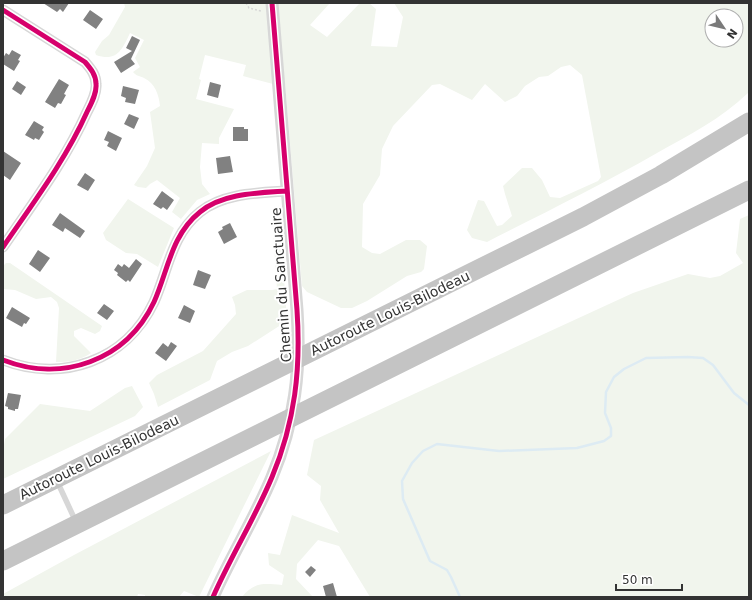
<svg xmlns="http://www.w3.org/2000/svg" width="752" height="600" font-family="'DejaVu Sans',sans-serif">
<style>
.green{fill:#f1f5ed;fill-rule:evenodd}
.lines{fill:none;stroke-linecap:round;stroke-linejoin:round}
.stream{stroke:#ddebf3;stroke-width:2.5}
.building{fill:#818181}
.path{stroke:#d6d6d6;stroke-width:1.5;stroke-dasharray:2 2;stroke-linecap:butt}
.service{stroke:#d7d7d7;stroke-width:5.5}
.minor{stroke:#d7d7d7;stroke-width:11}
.tertiary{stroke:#d7d7d7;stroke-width:13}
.motorway{stroke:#c4c4c4;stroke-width:19}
.cycleway-casing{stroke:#fff;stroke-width:8}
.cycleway{stroke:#d6006c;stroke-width:5}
.labels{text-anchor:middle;stroke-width:4;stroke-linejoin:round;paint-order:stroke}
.street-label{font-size:14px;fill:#333;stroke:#fff}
</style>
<rect width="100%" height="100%" fill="#fff"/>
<!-- green -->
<path class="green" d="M124,3H330L310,25L327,37L360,3H369L376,9L371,46L397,47L403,17L394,3H749L748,93C721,119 689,135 657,153C601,185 544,213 487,242L472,238L467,230L478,200L484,201L497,226L502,225L512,216L505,194L503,186L522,168H532L542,180L550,197L560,198L598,181L601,177L582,75L570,65L561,67L548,76L539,77L525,86L517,96L505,102L485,84L472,100L440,84L432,85L393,126L382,149L380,175L363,204L362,247L372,253L380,254L406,240H420L427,246L424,269L421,272L407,276L367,301L352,308H341L307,292L302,286L285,83L273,84L243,76L246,65L205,55L199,79L201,80L196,99L234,109L219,138V144L202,143L200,167L202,184L210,194L197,200L181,219L172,212L180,198L157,180L150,184L146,188L138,187L134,185L147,166L155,148L150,112L160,106C159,95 155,83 144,78C140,76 136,76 133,72L140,67L135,58L144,40L130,33C122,50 117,62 96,55L95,52L102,41L109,35L125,7ZM712,16H736V40H712Z
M128,199L174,228L158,267L137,254L126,253L106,240L103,233Z
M279,205L287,321L248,346L232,352L217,361L210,380L158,407L154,394L149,383L157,375L203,351L236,314L235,305L232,297L247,290H272L277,289L273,231Z
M749,215V597H370L339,546L318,540L297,564L296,579L313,597H242C255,581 265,584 282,585L284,575L269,565L268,553L280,555L292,515L339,533L320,500L321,486L307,475L314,440L633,293L688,274L710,278L720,276L743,263L736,253L740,219Z
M6,263H10L102,326L100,331L95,334L81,328L74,331V336L91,353C79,361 69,362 56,362L59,308L57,302L51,297L36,299L15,290L3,289V266Z
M132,386L143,407L135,416L3,479V451L5,439L40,404L90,411L125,388Z
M271,451L199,597L184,591L179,597H145V595L138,594L137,597H3V594L74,555Z"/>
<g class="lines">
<!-- stream -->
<path class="stream" d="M460,597L451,577L447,570L430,561L403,499L402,481L412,463L423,451L437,444L499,451L577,448L604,441L611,436V428L605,413L606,392L614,377L624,369L646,358L688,357L703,358L713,365L734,393L749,405"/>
</g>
<!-- building -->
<path class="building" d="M43,3H69L63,12L60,9L57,12Z
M90,10L103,19L96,29L83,20Z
M132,36L140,40L131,59L135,64L121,73L114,62L132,51L126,48Z
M12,50L21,55L18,60L20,61L14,71L3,64V58L6,53L9,55Z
M59,79L69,85L64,94L66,95L61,104L58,103L55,108L45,102Z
M17,81L26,87L21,95L12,89Z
M210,82L221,85L218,98L207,95Z
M123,86L139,90L135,104L125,102L126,98L121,96Z
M129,114L139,118L134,129L124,124Z
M34,121L44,127L42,130L44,132L39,140L35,138L34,140L25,135Z
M233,127H244V129H248V141H233Z
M108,131L122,138L116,151L107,146L109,142L104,140Z
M3,151L21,163L10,180L3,175Z
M230,156L233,172L218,174L216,158Z
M85,173L95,180L88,191L77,185Z
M162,191L174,200L167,210L163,207L161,209L153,204Z
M60,213L85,231L80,238L65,228L63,232L52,225Z
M230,223L237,237L224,244L218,232L223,229L222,227Z
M38,250L50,258L40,272L29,264Z
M136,259L142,264L130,282L128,280L126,282L117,275L118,273L114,270L118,264L122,267L124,264L129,268Z
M198,270L211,275L205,289L193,285Z
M104,304L114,311L107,320L97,313Z
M184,305L195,311L190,323L178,318Z
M12,307L30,318L26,324L24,323L22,327L6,318Z
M171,342L177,346L166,361L155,353L163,343L168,347Z
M8,393L21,395L18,409H15V411L8,409V407L5,406Z
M311,566L316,570L310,577L305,572Z
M333,583L337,597H326L323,586Z"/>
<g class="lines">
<!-- path -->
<path class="path" d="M246,3L249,8L261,11"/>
<!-- service -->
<path class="service" d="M57,481L76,522"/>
<!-- minor -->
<path class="minor" d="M3,10L85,62C91,69 96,75 96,84C97,93 91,104 87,112C65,161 33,203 3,247
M3,360C62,383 126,361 154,302C168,271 171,235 200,212C223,193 258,193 287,191"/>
<!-- tertiary -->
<path class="tertiary" d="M213,597C231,556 255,518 272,477C295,422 301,369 297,310L272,3"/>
<!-- motorway -->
<path class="motorway" d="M3,505L583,217L661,175L749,122
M3,561L749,190"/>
<defs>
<path id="cycleway" d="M3,10L85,62C91,69 96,75 96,84C97,93 91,104 87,112C65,161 33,203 3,247
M3,360C62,383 126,361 154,302C168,271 171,235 200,212C223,193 258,193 287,191
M213,597C231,556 255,518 272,477C295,422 301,369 297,310L272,3"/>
</defs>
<!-- cycleway casing -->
<use href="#cycleway" class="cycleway-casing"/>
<!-- cycleway -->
<use href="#cycleway" class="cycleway"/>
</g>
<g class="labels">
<!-- street labels -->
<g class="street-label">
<text transform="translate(281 285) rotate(-94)" y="5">Chemin du Sanctuaire</text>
<text transform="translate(390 313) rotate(-26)" y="5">Autoroute Louis-Bilodeau</text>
<text transform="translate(99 457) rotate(-26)" y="5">Autoroute Louis-Bilodeau</text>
</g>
</g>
<!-- border -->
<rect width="752" height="600" fill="none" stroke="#333333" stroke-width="8"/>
<!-- north arrow -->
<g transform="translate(724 28) rotate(125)"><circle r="19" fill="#ffffff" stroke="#adadad"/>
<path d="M0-3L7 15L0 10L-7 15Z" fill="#7a7a7a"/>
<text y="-6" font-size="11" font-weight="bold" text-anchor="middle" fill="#333333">N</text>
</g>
<!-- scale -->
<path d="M616 584v6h66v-6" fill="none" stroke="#333333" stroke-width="2"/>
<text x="622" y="584" font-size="12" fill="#333333" stroke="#ffffff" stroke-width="3" paint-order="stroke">50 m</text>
</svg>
